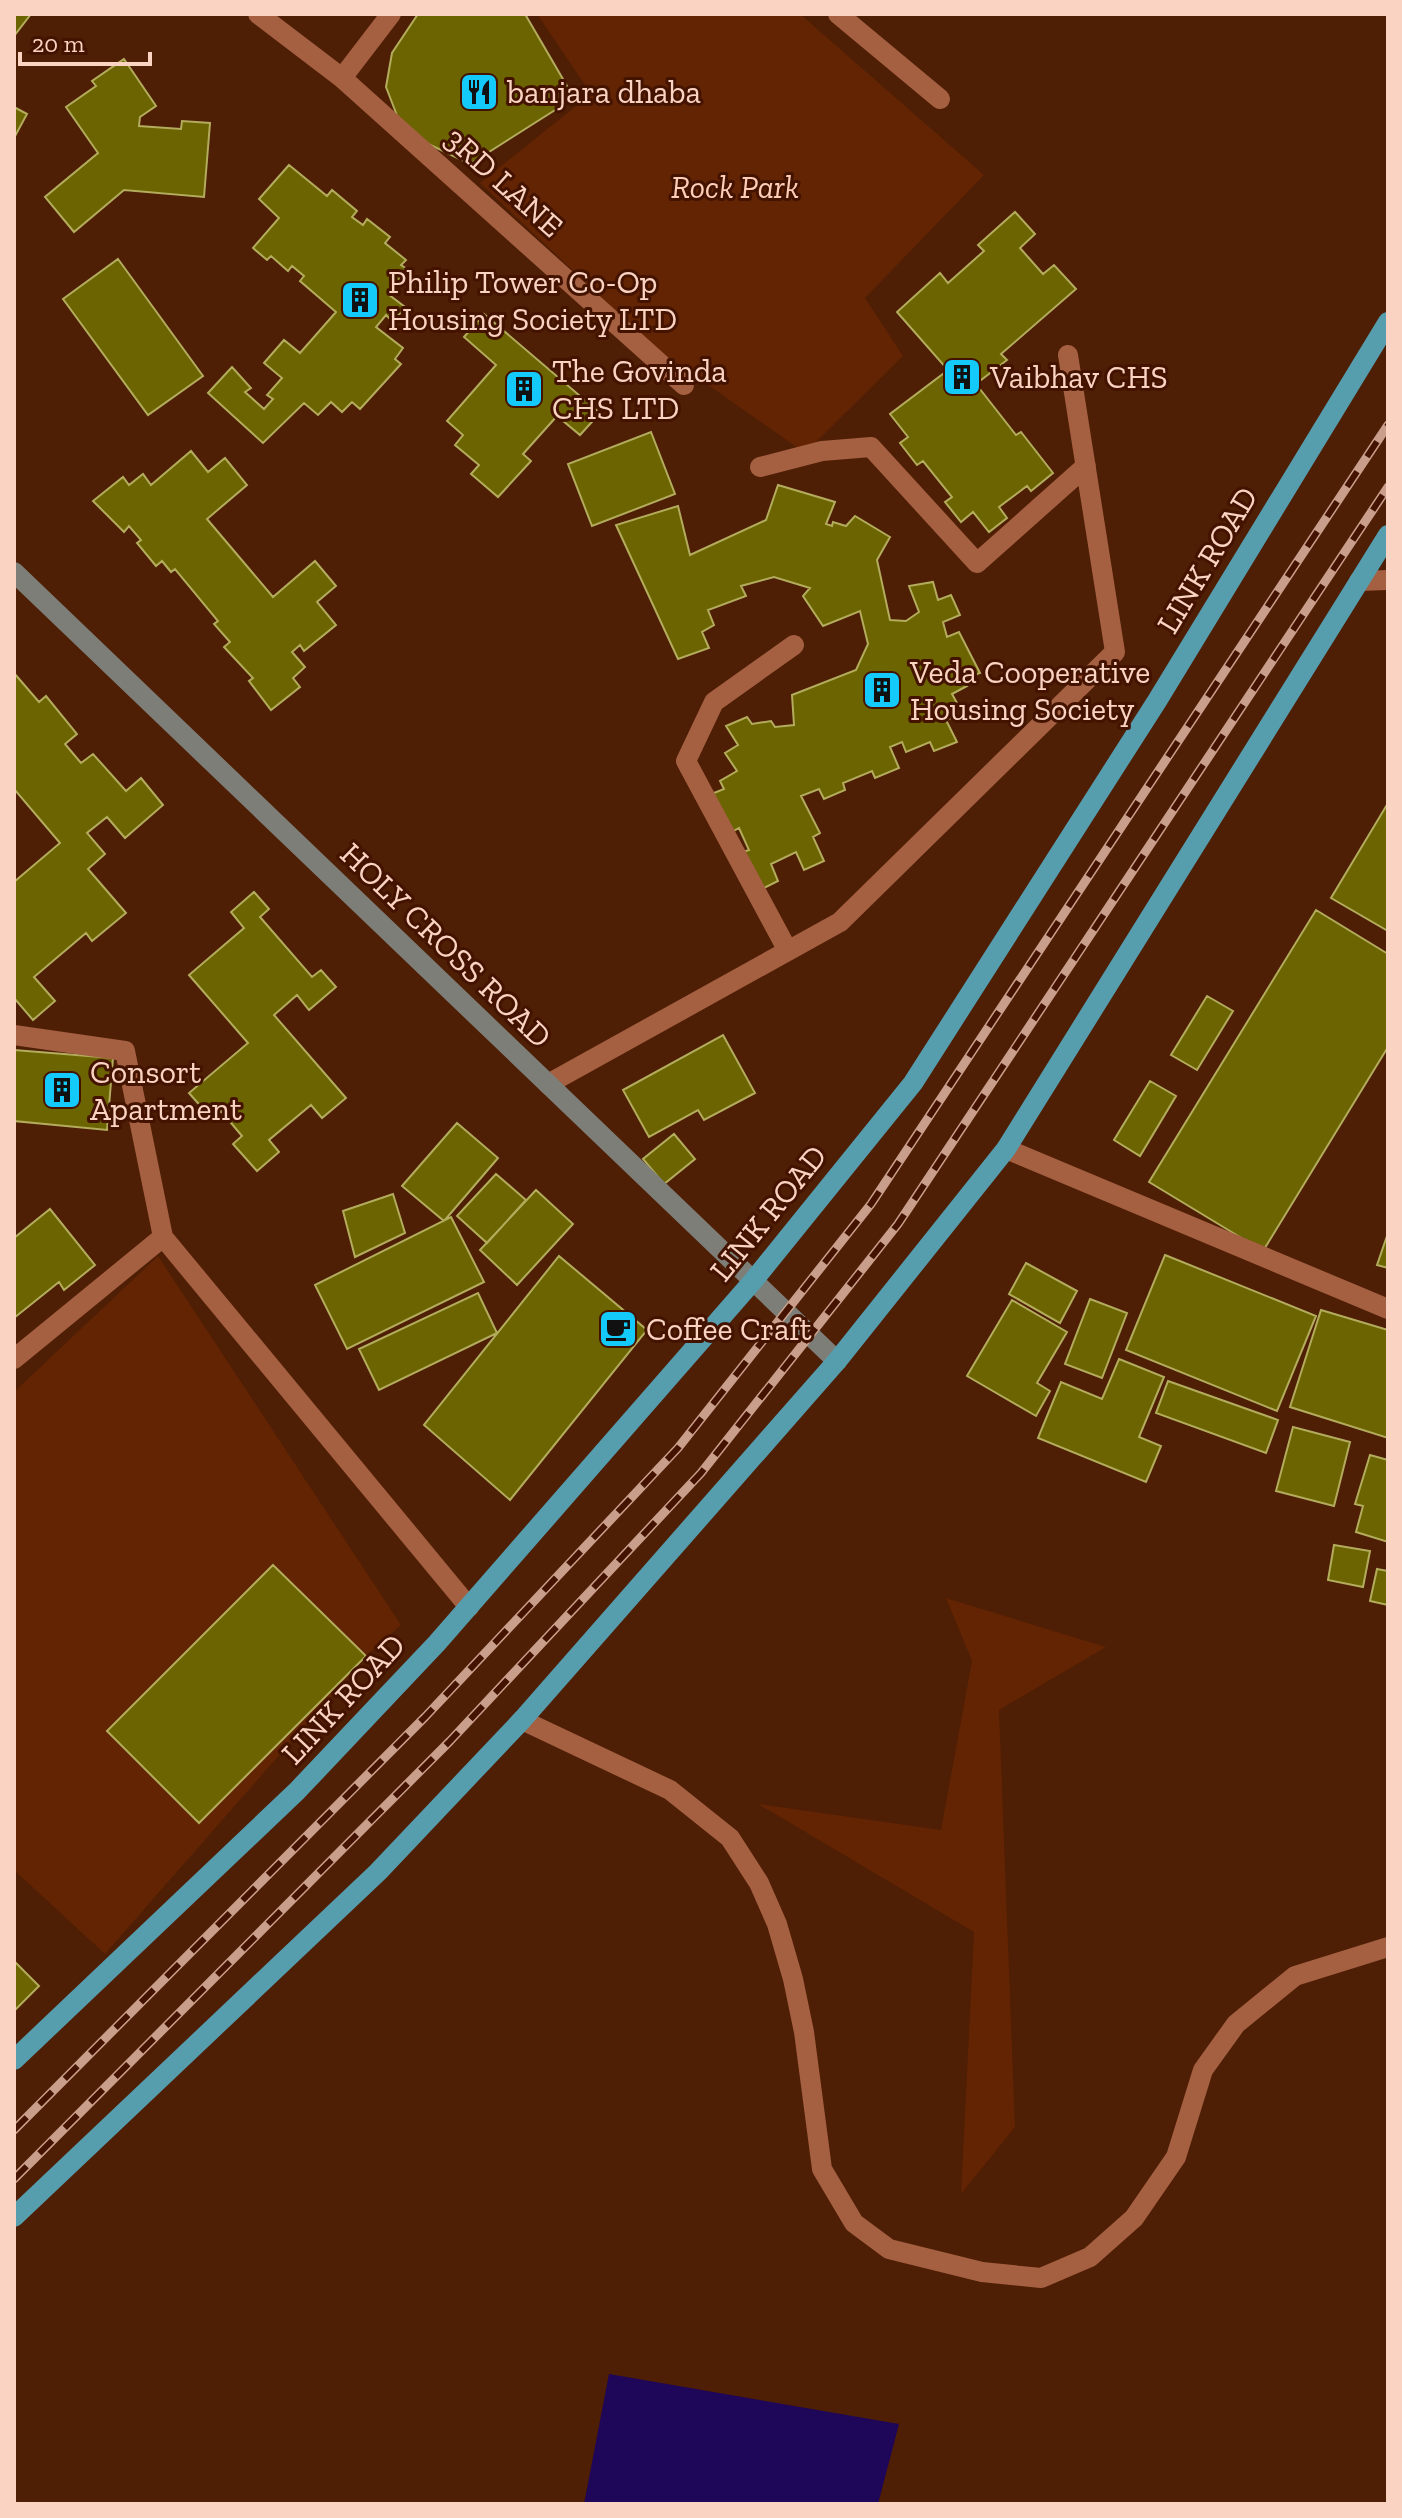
<svg xmlns="http://www.w3.org/2000/svg" width="1402" height="2518" font-family="'Zilla Slab',serif">
<style>
.green{fill:#622403}
.water{fill:#1e0659}
.building{fill:#6c6400;stroke:#b3ac5d;stroke-width:2}
.lines{fill:none;stroke-linecap:round;stroke-linejoin:round}
.lane{stroke:#a55f41;stroke-width:20}
.street{stroke:#a55f41;stroke-width:20}
.secondary{stroke:#7d7e77;stroke-width:20}
.primary{stroke:#569dad;stroke-width:20}
.rail-casing{stroke:#c99f8c;stroke-width:9}
.rail{stroke:#431300;stroke-width:6;stroke-dasharray:18;stroke-linecap:butt}
.labels{text-anchor:middle;stroke-width:6;stroke-linejoin:round;paint-order:stroke}
.poi-label{font-size:32px;fill:#fbd3c2;stroke:#431300;text-anchor:start}
.street-label{font-size:32px;fill:#fbd3c2;stroke:#431300}
.park-label{font-size:32px;font-style:italic;fill:#ffccb7;stroke:#431300}
</style>
<rect width="100%" height="100%" fill="#4e1e05"/>
<!-- green -->
<path class="green" d="M537,14H800L984,175L865,298L903,356L805,453L654,347L480,183L591,94Z
M158,1256L401,1625L366,1656L105,1954L14,1870V1392Z
M946,1598L1106,1647L999,1710L1015,2127L961,2194L974,1932L758,1804L941,1830L972,1661Z"/>
<!-- water -->
<path class="water" d="M609,2374L899,2424L878,2504H584Z"/>
<!-- building -->
<path class="building" d="M14,14H31L14,36Z
M418,14H525L574,98L470,164L420,140L398,118L386,87L392,53Z
M124,59L156,106L140,117L139,126L181,129L182,121L210,123L204,197L124,190L74,232L45,197L98,153L66,107L96,86L92,81Z
M14,107L27,114L14,138Z
M289,165L327,196L332,190L357,211L352,217L363,225L367,219L390,237L385,243L406,260L401,265L407,269L388,294L405,307L393,322L386,315L376,327L403,348L395,359L401,364L360,409L352,402L342,412L331,402L318,415L304,403L263,443L208,393L232,367L251,388L245,392L264,409L273,399L267,395L282,378L264,363L284,340L300,353L336,312L300,281L304,276L292,266L288,271L271,256L267,260L253,248L279,218L259,199Z
M1015,212L1035,234L1020,248L1043,274L1054,265L1076,289L1001,354L1007,360L976,384L1016,435L1021,432L1053,473L1031,491L1027,486L999,507L1007,518L989,532L973,512L961,522L945,502L952,497L923,461L917,465L900,443L908,437L890,414L948,370L897,312L940,273L948,283L984,251L978,245Z
M118,259L203,376L148,415L63,299Z
M484,314L600,413L580,435L557,416L523,454L531,461L498,497L471,474L479,465L455,445L463,435L447,421L496,365L464,337Z
M651,432L675,494L592,526L568,464Z
M191,451L208,472L225,458L247,485L207,519L273,597L315,561L336,586L317,602L336,625L304,651L300,645L292,652L305,667L293,678L300,687L271,710L249,681L253,678L224,647L230,642L214,624L218,621L175,569L171,572L162,561L156,566L137,543L141,540L129,526L124,532L93,501L123,477L129,485L143,474L151,485Z
M778,485L835,502L826,524L832,526L833,522L846,526L855,516L890,537L877,560L890,620L906,621L919,612L909,586L933,582L938,600L951,595L960,615L943,622L947,637L959,632L980,673L963,679L967,686L952,694L957,703L949,706L954,717L946,720L957,742L934,751L930,742L906,752L902,742L890,747L899,768L875,778L872,771L843,783L845,790L824,799L819,789L801,796L820,833L813,837L824,861L804,870L796,852L771,864L778,881L764,888L739,853L749,850L739,828L732,832L709,795L724,789L720,781L737,771L725,753L738,745L726,726L747,717L752,724L771,721L775,727L794,725L792,695L856,670L868,644L860,611L823,626L803,596L810,588L774,577L741,586L746,596L708,610L714,625L702,632L709,648L678,659L616,525L678,506L690,555L766,520Z
M14,673L39,702L46,696L77,734L65,744L81,763L93,754L126,791L141,778L163,805L125,838L107,817L87,833L105,854L88,869L126,913L92,941L86,933L34,977L55,1001L33,1020L14,998V882L60,843L14,789Z
M1388,803V931L1331,898Z
M254,892L269,909L260,917L312,977L321,970L336,987L309,1010L297,995L274,1015L346,1098L322,1118L311,1105L269,1140L279,1152L257,1171L233,1144L242,1136L221,1111L212,1119L189,1093L248,1043L189,975L244,928L231,912Z
M1316,910L1388,954V1047L1263,1251L1149,1182Z
M1207,996L1233,1011L1197,1070L1171,1055Z
M723,1035L755,1093L704,1120L698,1110L649,1137L623,1090Z
M14,1050L113,1058L107,1130L14,1121Z
M1150,1081L1176,1096L1140,1156L1114,1140Z
M457,1123L498,1158L444,1221L402,1186Z
M674,1134L695,1159L664,1184L643,1159Z
M496,1174L526,1200L487,1243L457,1216Z
M536,1190L573,1224L517,1285L480,1250Z
M393,1194L405,1233L355,1257L343,1211Z
M50,1209L95,1265L64,1290L59,1282L14,1318V1238Z
M451,1217L484,1282L347,1349L315,1285Z
M1388,1233V1268L1377,1265Z
M1165,1255L1316,1316L1277,1411L1126,1350Z
M559,1256L647,1330L510,1500L424,1425Z
M1026,1263L1077,1291L1060,1323L1009,1294Z
M478,1293L497,1333L379,1390L359,1349Z
M1090,1299L1127,1313L1102,1378L1065,1364Z
M1012,1300L1067,1332L1037,1383L1050,1391L1036,1416L967,1376Z
M1321,1310L1388,1330V1438L1290,1407Z
M1119,1359L1164,1377L1139,1437L1161,1446L1146,1482L1038,1438L1061,1382L1102,1399Z
M1168,1381L1278,1420L1266,1453L1156,1413Z
M1293,1427L1350,1442L1334,1506L1276,1491Z
M1370,1455L1388,1460V1542L1356,1532L1363,1506L1355,1504Z
M1334,1545L1370,1551L1363,1587L1328,1580Z
M273,1565L366,1656L199,1823L107,1731Z
M1377,1569L1388,1571V1605L1370,1601Z
M14,1961L39,1986L14,2011Z"/>
<g class="lines">
<!-- lane -->
<path class="lane" d="M838,14L940,99
M760,467L822,451L871,447L977,563L1086,466
M788,951L686,761L714,702L794,645
M548,1084L840,922L1115,652L1068,355
M522,1720L670,1790L730,1838L759,1883L777,1924L793,1979L804,2032L822,2169L854,2223L889,2249L982,2272L1041,2278L1090,2257L1134,2218L1176,2157L1203,2070L1236,2024L1295,1976L1388,1947"/>
<!-- street -->
<path class="street" d="M258,14L342,78
M391,14L342,78L684,385
M1359,581L1388,580
M14,1035L125,1051L163,1237L469,1607
M1006,1149L1388,1309
M14,1359L163,1237"/>
<!-- secondary -->
<path class="secondary" d="M14,572L837,1361"/>
<!-- primary -->
<path class="primary" d="M14,2060L297,1791L437,1643L753,1281L913,1083L1157,701L1388,322
M14,2217L378,1872L522,1720L837,1361L1006,1149L1388,535"/>
<defs>
<path id="rail" d="M14,2130L425,1717L678,1448L871,1204L1388,425
M14,2179L450,1741L701,1473L898,1224L1388,487"/>
</defs>
<!-- rail casing -->
<use href="#rail" class="rail-casing"/>
<!-- rail -->
<use href="#rail" class="rail"/>
</g>
<!-- icons -->
<defs>
<symbol id="restaurant-square" viewBox="-11 -11 22 22"><rect x="-9" y="-9" width="18" height="18" rx="4" fill="#13cafb" stroke="#431300"/><path d="M-5-6h1v4h1v-4h1v4h1v-4h1v5L-1.5 .5V6h-2V.5L-5-1ZM5-6V6H3V1.5H1.5Q1.5-4 5-6Z" fill="#111"/></symbol>
<symbol id="building-square" viewBox="-11 -11 22 22"><rect x="-9" y="-9" width="18" height="18" rx="4" fill="#13cafb" stroke="#431300"/><path d="M-4-6H4V6H1V3H-1V6H-4ZM-2.5-4.3h1.7v1.8h-1.7ZM.8-4.3h1.7v1.8H.8ZM-2.5-1h1.7V.8h-1.7ZM.8-1h1.7V.8H.8Z" fill="#111"/></symbol>
<symbol id="cafe-square" viewBox="-11 -11 22 22"><rect x="-9" y="-9" width="18" height="18" rx="4" fill="#13cafb" stroke="#431300"/><path d="M-5.5-4.5H6V0H3Q3 3.5 0 3.5H-2.5Q-5.5 3.5-5.5 0ZM3-3.2v2h1.7v-2ZM-6 4.5H4V6H-6Z" fill="#111"/></symbol>
</defs>
<g fill-rule="evenodd">
<use href="#restaurant-square" x="457" y="70" width="44" height="44"/>
<use href="#building-square" x="338" y="278" width="44" height="44"/>
<use href="#building-square" x="940" y="355" width="44" height="44"/>
<use href="#building-square" x="502" y="367" width="44" height="44"/>
<use href="#building-square" x="860" y="668" width="44" height="44"/>
<use href="#building-square" x="40" y="1068" width="44" height="44"/>
<use href="#cafe-square" x="596" y="1307" width="44" height="44"/>
</g>
<g class="labels">
<!-- poi labels -->
<g class="poi-label">
<text x="507" y="103">banjara dhaba</text>
<text x="388" y="293">Philip Tower Co-Op<tspan x="388" dy="37">Housing Society LTD</tspan></text>
<text x="552" y="382">The Govinda<tspan x="552" dy="37">CHS LTD</tspan></text>
<text x="990" y="388">Vaibhav CHS</text>
<text x="910" y="683">Veda Cooperative<tspan x="910" dy="37">Housing Society</tspan></text>
<text x="90" y="1083">Consort<tspan x="90" dy="37">Apartment</tspan></text>
<text x="646" y="1340">Coffee Craft</text>
</g>
<!-- street labels -->
<g class="street-label">
<text transform="translate(504 182) rotate(42)" y="11">3RD LANE</text>
<text transform="translate(1207 560) rotate(-59)" y="11">LINK ROAD</text>
<text transform="translate(446 945) rotate(44)" y="11">HOLY CROSS ROAD</text>
<text transform="translate(768 1213) rotate(-51)" y="11">LINK ROAD</text>
<text transform="translate(343 1699) rotate(-47)" y="11">LINK ROAD</text>
</g>
<!-- park labels -->
<g class="park-label">
<text x="735" y="198">Rock Park</text>
</g>
</g>
<!-- border -->
<rect width="1402" height="2518" fill="none" stroke="#fbd3c2" stroke-width="32"/>
<!-- scale -->
<path d="M20 52v12h130v-12" fill="none" stroke="#fbd3c2" stroke-width="4"/>
<text x="32" y="52" font-size="24" fill="#fbd3c2" stroke="#431300" stroke-width="6" paint-order="stroke">20 m</text>
</svg>
